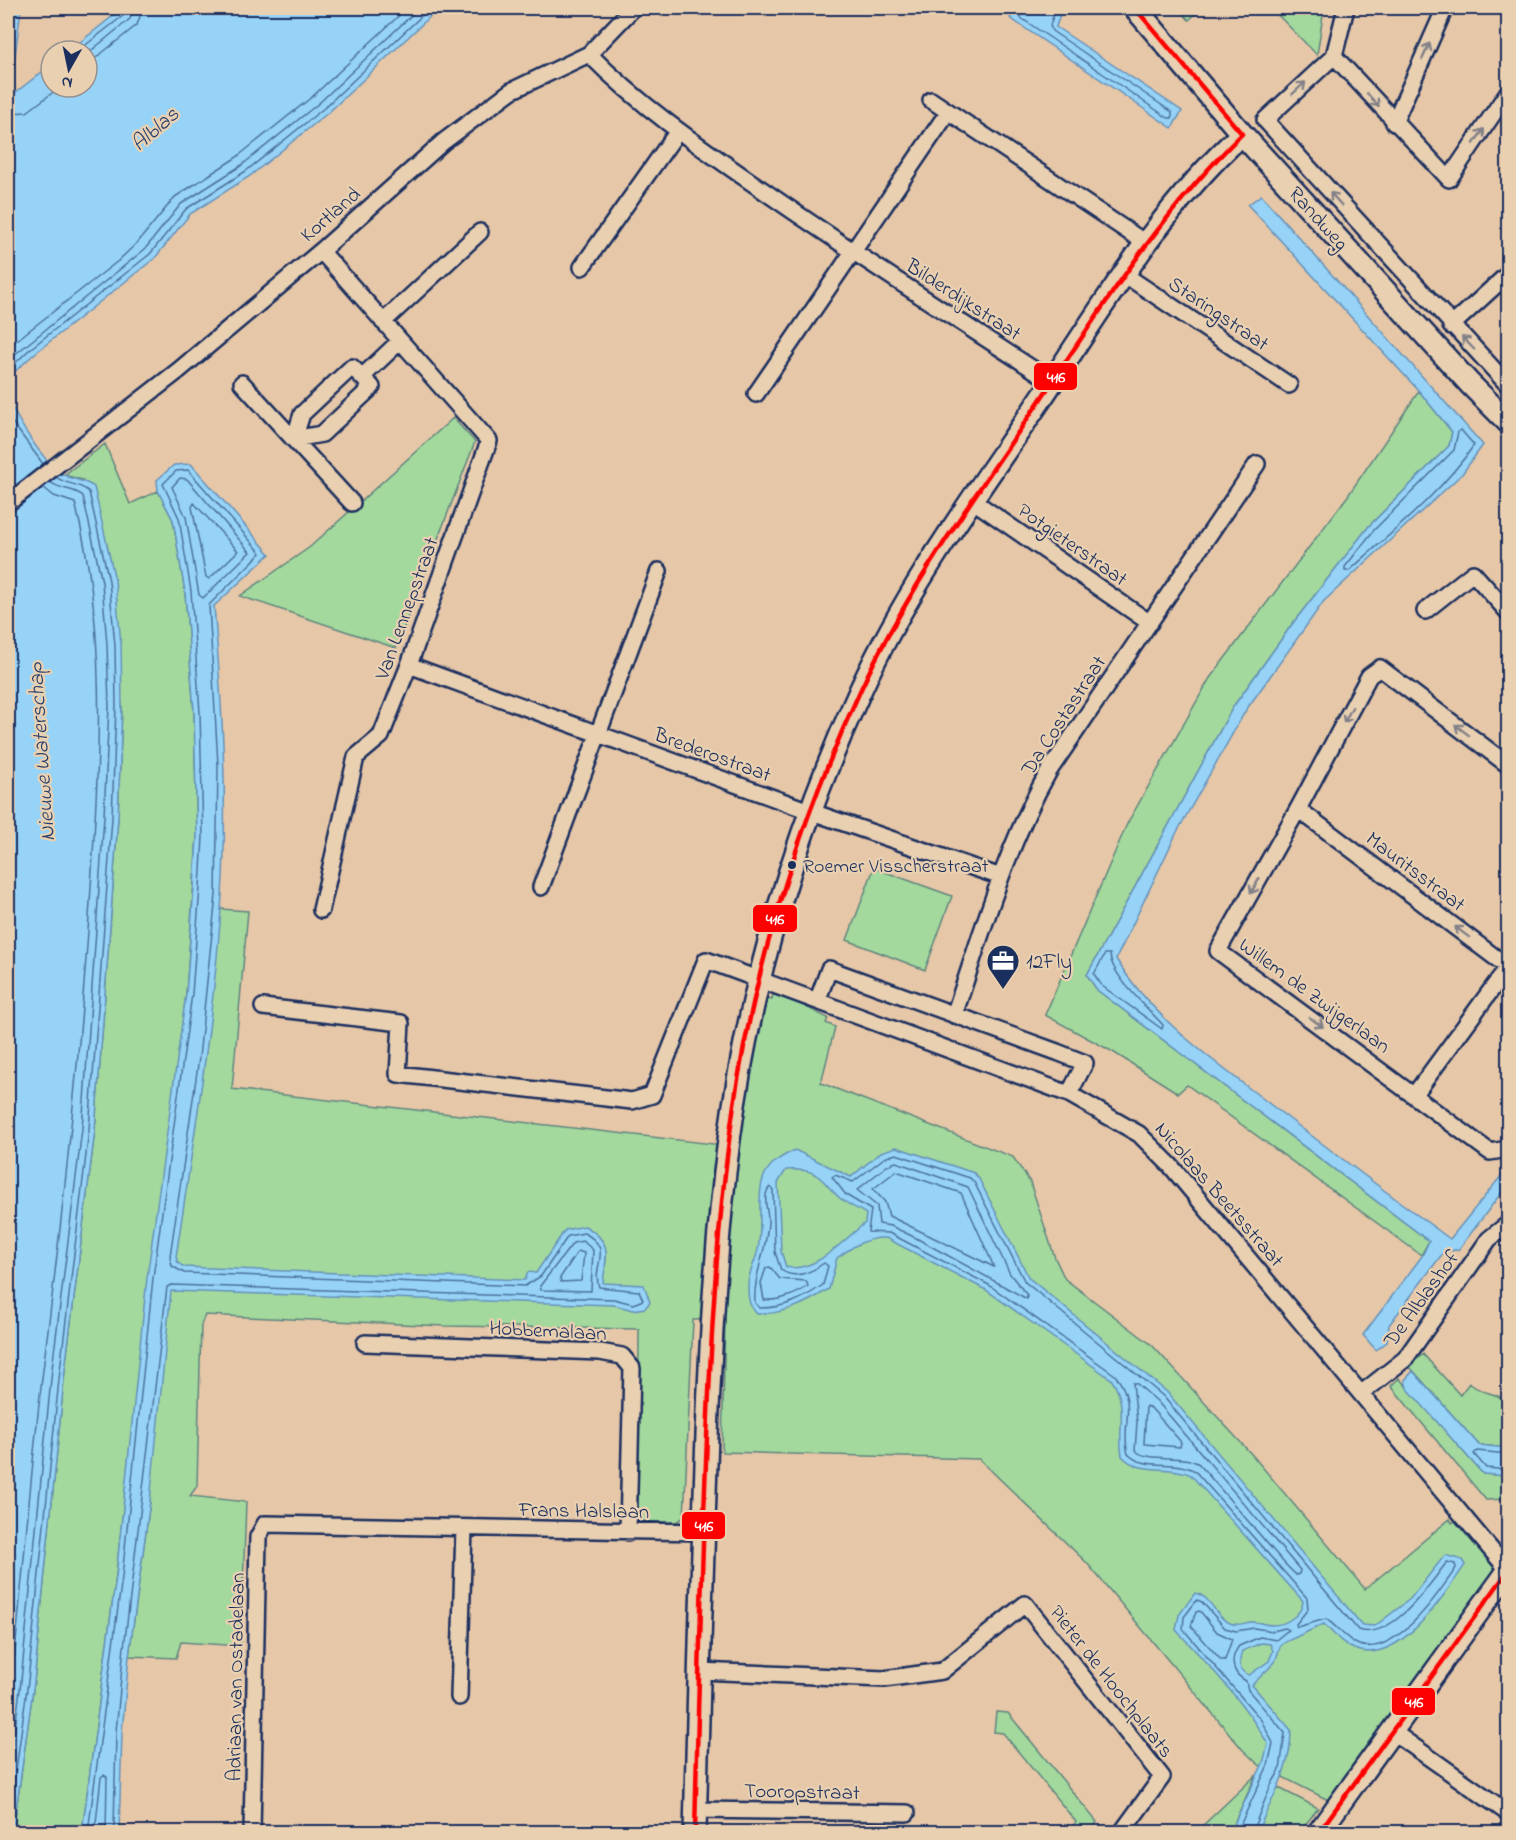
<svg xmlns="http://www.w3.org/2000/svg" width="1516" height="1840" font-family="'Indie Flower',sans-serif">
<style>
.green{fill:#a3d99d;stroke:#5f847e;stroke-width:1.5}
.water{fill:#96d3f7;stroke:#6591ba;stroke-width:1.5;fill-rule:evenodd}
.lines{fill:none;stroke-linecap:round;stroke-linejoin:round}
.shore{stroke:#4c719b;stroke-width:1.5}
.street-casing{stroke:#1b2f5e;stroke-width:20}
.secondary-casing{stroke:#1b2f5e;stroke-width:26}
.street{stroke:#e9d0b1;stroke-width:15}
.secondary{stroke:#e9d0b1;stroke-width:21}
.bus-1-casing{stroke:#e9d0b1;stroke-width:9}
.bus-1{stroke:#f00;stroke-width:4.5}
.oneway{stroke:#828088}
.bus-dot{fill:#1b2f5e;stroke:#e9d0b1;stroke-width:2}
.labels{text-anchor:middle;stroke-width:4.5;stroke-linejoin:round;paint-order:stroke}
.bus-label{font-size:20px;fill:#1b2f5e;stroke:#e9d0b1;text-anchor:start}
.street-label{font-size:21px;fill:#1b2f5e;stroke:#e9d0b1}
.poi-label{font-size:21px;fill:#1b2f5e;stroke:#e9d0b1;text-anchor:start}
.water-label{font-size:22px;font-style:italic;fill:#273f6d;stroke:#e9d0b1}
.line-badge{stroke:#e9d0b1;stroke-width:2}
.badge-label{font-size:16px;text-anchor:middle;font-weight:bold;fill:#fff}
</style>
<rect width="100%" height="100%" fill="#e6c7a7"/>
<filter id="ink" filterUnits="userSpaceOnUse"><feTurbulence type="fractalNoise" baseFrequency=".0167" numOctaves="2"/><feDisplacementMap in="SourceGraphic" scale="12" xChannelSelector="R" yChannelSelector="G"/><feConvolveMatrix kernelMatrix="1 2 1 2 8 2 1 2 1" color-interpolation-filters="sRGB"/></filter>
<g filter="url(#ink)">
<!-- green -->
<path class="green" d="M1178,8H1202L1189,20Z
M1271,8H1324L1317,55Z
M1419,391L1452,432L1449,446L1369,526L1293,623L1233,707L1087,975L1097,990L1429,1241L1421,1255L1187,1085L1178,1093L1113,1052L1045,1015L1127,824L1210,678L1347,497Z
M453,418L475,442L396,648L240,596L310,547Z
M105,444L130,504L158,491L173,520L185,592L194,712L197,837L186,994L175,1085L205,1059L220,909L248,911L232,1089L739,1147L763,996L772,999L774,991L828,1018L826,1023L835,1027L821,1083L1013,1157L1030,1182L1055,1258L1065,1279L1152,1345L1253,1456L1365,1589L1450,1519L1452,1523L1459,1517L1500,1571L1334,1803L1259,1765L1243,1750L1087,1563L979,1459L722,1452L725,1319L693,1320L684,1517C672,1527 651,1528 638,1518V1510L639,1329L445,1326L205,1315L201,1325L197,1486L190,1496L246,1502L241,1646L181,1642L176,1658L129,1656L150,1501L145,1307L116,1576L82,1832H13L34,1682L65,1370L95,1130L118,818L122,706L83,480L64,475Z
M874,868L952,896L925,970L847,940Z
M1423,1354L1460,1395L1469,1383C1485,1396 1492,1390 1508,1402V1448L1479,1445L1409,1366Z
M1399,1378L1483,1474L1508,1476V1499L1486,1500L1391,1386Z
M996,1712L1008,1713L1097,1822L1090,1832H1068L1076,1822L1003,1733L994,1732Z
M1256,1775L1230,1832H1196Z
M1277,1787L1318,1808L1300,1832H1257Z"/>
<!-- water -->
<path class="water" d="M8,8H21L11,88L16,92L51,65V87H87V51H69L123,8H439L329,112L250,176L190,214L155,258L34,354L10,376C10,382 8,389 9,395C11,414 47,467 64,475C74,480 84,480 94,487L115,580L121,644L122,706L118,818L95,1130L65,1370L34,1682L13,1832H8Z
M1017,8H1062L1056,27L1182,111L1172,128L1010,18Z
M1261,195L1483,445L1462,474L1324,601L1246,710L1177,832L1116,959C1154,1021 1218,1064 1275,1108C1333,1152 1391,1196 1450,1239L1506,1170L1508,1173V1184L1459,1249L1443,1253L1389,1325L1387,1342L1376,1350L1363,1335L1422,1256L1429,1241L1097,990L1087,975L1233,707L1293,623L1369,526L1449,446L1452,432L1419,391L1248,205Z
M191,464L270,554L214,606C222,702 228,800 222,896C214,1017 194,1137 176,1257L178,1263L184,1267L525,1280L528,1272L536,1273L565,1230L585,1226C614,1243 606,1255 603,1283L644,1285L650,1302L645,1308L633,1310L614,1305L171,1291L150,1501L129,1656L122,1732L119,1832H82L116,1576L147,1278L186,994L194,886L197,836L194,712L185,592L173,520L158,491L157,480L174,465Z
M896,1147L974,1173L979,1179L1029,1278L1167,1392L1362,1625L1375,1626L1410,1599L1445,1555L1462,1560L1465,1565C1444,1596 1400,1664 1357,1650C1345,1647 1333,1633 1324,1624L1281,1644L1275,1662L1252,1685L1291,1730C1291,1770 1273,1796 1257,1832H1230L1263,1763L1268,1744C1244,1702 1209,1665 1176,1630L1179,1615L1195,1593C1213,1597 1214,1617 1230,1623C1238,1627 1244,1622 1253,1622C1259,1622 1266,1625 1272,1625C1286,1625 1302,1615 1303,1601L1191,1475C1169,1464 1140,1476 1122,1456C1117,1429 1129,1404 1111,1379L986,1290L886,1238C866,1237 852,1247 837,1258L829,1289C805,1304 785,1314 757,1314C748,1305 748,1297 748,1285C748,1273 756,1261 758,1249C763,1224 756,1197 764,1176C770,1162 783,1156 795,1150L851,1177L881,1152ZM786,1170C822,1168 819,1180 841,1199C848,1205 859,1209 866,1214L865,1223C842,1241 816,1273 786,1267L781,1251L778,1183ZM1261,1643L1270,1644L1273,1651L1269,1661L1249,1675C1237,1670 1239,1663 1242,1651Z
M1413,1371L1479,1445L1508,1448V1476L1483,1474L1407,1388L1405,1380Z"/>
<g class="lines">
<!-- shore -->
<path class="shore" d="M1021,8V18L1168,118H1172V112L1052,31L1050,25L1056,8
M78,51L124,15L126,8
M87,54L130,19L134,8
M87,65L137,25L143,8
M8,113L27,112L60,87
M8,347L118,261L138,242L175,197L237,157L313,96L407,8
M8,360L145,249L181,204L242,165L319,103L419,8
M8,370L30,349L150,254L186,209L246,171L324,108L430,8
M8,409L12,422L43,464
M1461,430L1474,445C1441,493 1392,532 1349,571H1345V567L1374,530L1454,450L1458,432Z
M180,478L187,479L250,552L203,598L199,595L186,517L172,487Z
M194,503L238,551L209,579L206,577L192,507Z
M1105,954H1110C1111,976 1148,1008 1163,1025L1162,1029L1102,986L1094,974Z
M896,1154L970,1178L974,1182L1025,1282L1163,1396L1358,1630C1392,1641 1429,1585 1447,1562L1455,1564L1456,1568C1439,1593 1396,1657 1359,1645C1346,1640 1337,1626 1326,1619L1297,1627L1296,1624L1308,1609L1307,1598L1195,1471C1176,1459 1144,1471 1128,1454C1120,1424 1139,1405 1115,1375L989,1285L889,1233L868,1232L871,1210L846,1195L832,1177L835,1175L853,1182L884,1158Z
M896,1162L968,1187L1010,1274L1027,1295V1299L916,1238L891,1226L879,1224L877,1206L857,1190L888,1165Z
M896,1171L961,1193L994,1267L889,1216L885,1202L873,1189Z
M770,1187L773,1190L775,1252L781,1270C795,1280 812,1272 824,1263L828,1266L823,1285C803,1299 785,1308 760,1308L755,1303C753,1275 767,1251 768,1222C769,1213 761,1195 770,1187Z
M583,1241L593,1250L591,1291L541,1290L540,1286L573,1243Z
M578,1251L584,1253L581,1281L561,1282L560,1278Z
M770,1267L780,1279L806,1281L808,1286C796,1295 779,1301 764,1300L761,1283L766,1268Z
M1133,1383H1136L1157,1401L1300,1570L1299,1574L1296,1575L1285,1564L1199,1464C1180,1453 1153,1463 1135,1451L1137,1422Z
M1146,1406L1151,1408L1181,1442L1180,1447L1144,1444Z
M1508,1454L1477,1451L1474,1454L1486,1468L1508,1470
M1200,1611L1217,1632L1232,1639L1225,1660H1221L1191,1626L1196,1612Z
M8,1716C22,1599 29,1480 44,1362C64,1204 81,1046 91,887C99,757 108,630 75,503L54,496L43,487
M8,1785L21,1681L52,1369L82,1129L104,817L109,706L107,645L102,582L83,496C74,488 60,490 50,482
M8,1830L28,1681L60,1370L89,1130L112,818L116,706L115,645L109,581L89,492C80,483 66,485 56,477
M88,1832L122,1577L153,1278L192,994L200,887L203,837L200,712L191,591L179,518L163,484L176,471L188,470L261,553L209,605L218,765L216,895L199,1058L170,1256L172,1266L184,1273L525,1286L541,1276L568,1236L584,1233C615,1249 591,1264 599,1287L639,1291L643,1300L633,1304L614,1299L172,1285L167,1287L123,1656L116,1732L114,1832
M95,1832L101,1777L104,1775L107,1777L106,1832
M1237,1832L1268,1765L1273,1743L1261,1720L1183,1629L1184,1617L1197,1600L1202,1602L1225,1628L1236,1631L1254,1628L1273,1631L1285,1628L1288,1630L1276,1640L1260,1637L1239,1646C1229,1659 1232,1674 1246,1681L1248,1690L1285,1733L1280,1770L1271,1785L1252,1832"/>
<defs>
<path id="street" d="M1346,8L1334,56L1265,120L1508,385
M589,54C642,108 703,149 764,191C859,257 956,319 1053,382
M1334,56L1449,179L1508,92
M931,100L1147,244
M1394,123L1445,8
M321,251L489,441L409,665L381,736L356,757L321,910
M582,267L678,131
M1125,275L1289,385
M383,322L480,232
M1451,326L1508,274
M352,367L372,387L322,434L294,439L302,414Z
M362,377L400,341
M242,383L352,503
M756,394L942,121
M972,500L1150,623
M8,503L178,371L321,251L443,142L511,91L589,54L633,8
M1425,611L1473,573L1508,612
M409,665L812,812L1001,877
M1508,765L1380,668L1369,676L1298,809L1218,951L1490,1152L1508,1149
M1298,809L1508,967
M541,887L659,571
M818,999L829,969L1057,1052L1085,1063L1069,1094
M263,1007L401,1023L398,1074L632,1101L652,1095L706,960L1069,1094L1139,1134L1170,1165L1508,1570
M954,1015C982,933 1006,847 1049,771L1257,464
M1415,1094L1508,967
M365,1343L600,1352L622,1356L632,1368L628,1532
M1362,1393L1405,1359L1489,1239L1508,1224
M699,1671L884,1679L942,1671L1025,1604L1162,1777L1122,1832
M459,1697L464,1528
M1393,1732L1508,1813
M696,1810L907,1813
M252,1832L258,1537L265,1524L703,1532"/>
<path id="secondary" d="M1135,8L1242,134L1470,384L1508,422
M695,1832C698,1700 702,1567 707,1435C711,1337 716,1238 729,1140C749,986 796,830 861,689C907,588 974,497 1036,406C1099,313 1158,210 1242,134
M1319,1832L1508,1571"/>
</defs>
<!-- street casing -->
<use href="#street" class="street-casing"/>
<!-- secondary casing -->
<use href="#secondary" class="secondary-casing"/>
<!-- street -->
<use href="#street" class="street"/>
<!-- secondary -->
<use href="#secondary" class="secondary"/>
<defs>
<path id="bus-1" d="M1135,8L1242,134
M695,1832C698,1709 701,1586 706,1462C711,1336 717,1210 737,1085C760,948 803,814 861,689C908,588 974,498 1036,406C1100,311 1159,215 1242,134
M1319,1832L1508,1571"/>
</defs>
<!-- bus-1 casing -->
<use href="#bus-1" class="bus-1-casing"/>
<!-- bus-1 -->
<use href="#bus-1" class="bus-1"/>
</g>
<!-- one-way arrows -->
<defs><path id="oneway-shaft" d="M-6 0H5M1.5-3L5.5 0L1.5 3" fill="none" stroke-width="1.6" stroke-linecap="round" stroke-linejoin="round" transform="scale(1.5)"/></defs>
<g class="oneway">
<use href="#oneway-shaft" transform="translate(1426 51) rotate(-66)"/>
<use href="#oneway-shaft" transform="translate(1299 88) rotate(-43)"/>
<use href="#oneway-shaft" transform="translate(1373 100) rotate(48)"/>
<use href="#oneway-shaft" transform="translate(1479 136) rotate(-56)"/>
<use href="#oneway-shaft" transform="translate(1336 199) rotate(-132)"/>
<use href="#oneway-shaft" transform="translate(1468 343) rotate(-134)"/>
<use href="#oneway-shaft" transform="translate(1348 715) rotate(118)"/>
<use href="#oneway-shaft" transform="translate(1462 730) rotate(-143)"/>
<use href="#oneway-shaft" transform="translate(1255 886) rotate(120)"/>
<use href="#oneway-shaft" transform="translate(1462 932) rotate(-143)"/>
<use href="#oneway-shaft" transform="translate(1316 1022) rotate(36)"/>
</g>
</g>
<!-- icons -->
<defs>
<symbol id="office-pin" viewBox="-11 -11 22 30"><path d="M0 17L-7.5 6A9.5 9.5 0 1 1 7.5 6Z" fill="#1b2f5e" stroke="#e9d0b1"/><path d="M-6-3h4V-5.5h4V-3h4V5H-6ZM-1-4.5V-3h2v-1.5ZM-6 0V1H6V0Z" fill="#fff"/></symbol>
</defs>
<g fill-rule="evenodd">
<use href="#office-pin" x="984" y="942" width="38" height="52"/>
</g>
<!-- markers -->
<circle class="bus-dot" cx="792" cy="865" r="5"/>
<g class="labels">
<!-- bus labels -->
<g class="bus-label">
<text x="803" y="872">Roemer Visscherstraat</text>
</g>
<!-- street labels -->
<g class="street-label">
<text transform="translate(330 214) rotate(-41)" y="7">Kortland</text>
<text transform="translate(1319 218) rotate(48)" y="7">Randweg</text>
<text transform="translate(964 299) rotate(33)" y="7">Bilderdijkstraat</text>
<text transform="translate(1219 313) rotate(34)" y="7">Staringstraat</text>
<text transform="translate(1073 544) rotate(35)" y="7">Potgieterstraat</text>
<text transform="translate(406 608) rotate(-70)" y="7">Van Lennepstraat</text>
<text transform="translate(1063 715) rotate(-57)" y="7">Da Costastraat</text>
<text transform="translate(713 754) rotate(20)" y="7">Brederostraat</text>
<text transform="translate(1416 871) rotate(37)" y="7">Mauritsstraat</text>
<text transform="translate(1315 995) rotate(36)" y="7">Willem de Zwijgerlaan</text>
<text transform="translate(1220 1194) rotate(49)" y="7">Nicolaas Beetsstraat</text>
<text transform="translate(1421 1298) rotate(-54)" y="7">De Alblashof</text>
<text transform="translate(548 1330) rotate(3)" y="7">Hobbemalaan</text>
<text transform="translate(584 1510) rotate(1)" y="7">Frans Halslaan</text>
<text transform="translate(235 1677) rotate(-89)" y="7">Adriaan van Ostadelaan</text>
<text transform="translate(1112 1681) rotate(52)" y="7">Pieter de Hoochplaats</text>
<text transform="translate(802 1791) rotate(1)" y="7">Tooropstraat</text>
</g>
<!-- poi labels -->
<g class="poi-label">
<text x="1026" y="968">12Fly</text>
</g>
<!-- water labels -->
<g class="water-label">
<text transform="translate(154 128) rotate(-41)" y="8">Alblas</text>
<text transform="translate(40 752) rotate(-94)" y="8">Nieuwe Waterschap</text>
</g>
</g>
<g class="line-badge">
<rect x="1033" y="362" width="45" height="29" rx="6" fill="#f00"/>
<rect x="752" y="904" width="46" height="29" rx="6" fill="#f00"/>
<rect x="681" y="1511" width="45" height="29" rx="6" fill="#f00"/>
<rect x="1391" y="1687" width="45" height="29" rx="6" fill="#f00"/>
</g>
<g class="badge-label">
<text x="1056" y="382">416</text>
<text x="775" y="924">416</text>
<text x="704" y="1531">416</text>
<text x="1414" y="1707">416</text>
</g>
<!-- margin -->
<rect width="1516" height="1840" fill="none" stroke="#e9d0b1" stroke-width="30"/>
<rect x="15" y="15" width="1486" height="1810" fill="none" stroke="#1b2f5e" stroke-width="2" filter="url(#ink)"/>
<!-- north arrow -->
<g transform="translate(69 69) rotate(189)"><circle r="28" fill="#e9d0b1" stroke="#979090" stroke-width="1.5"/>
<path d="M0-4.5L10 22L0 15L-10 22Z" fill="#1b2f5e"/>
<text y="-9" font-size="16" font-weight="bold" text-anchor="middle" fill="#1b2f5e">N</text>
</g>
</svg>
